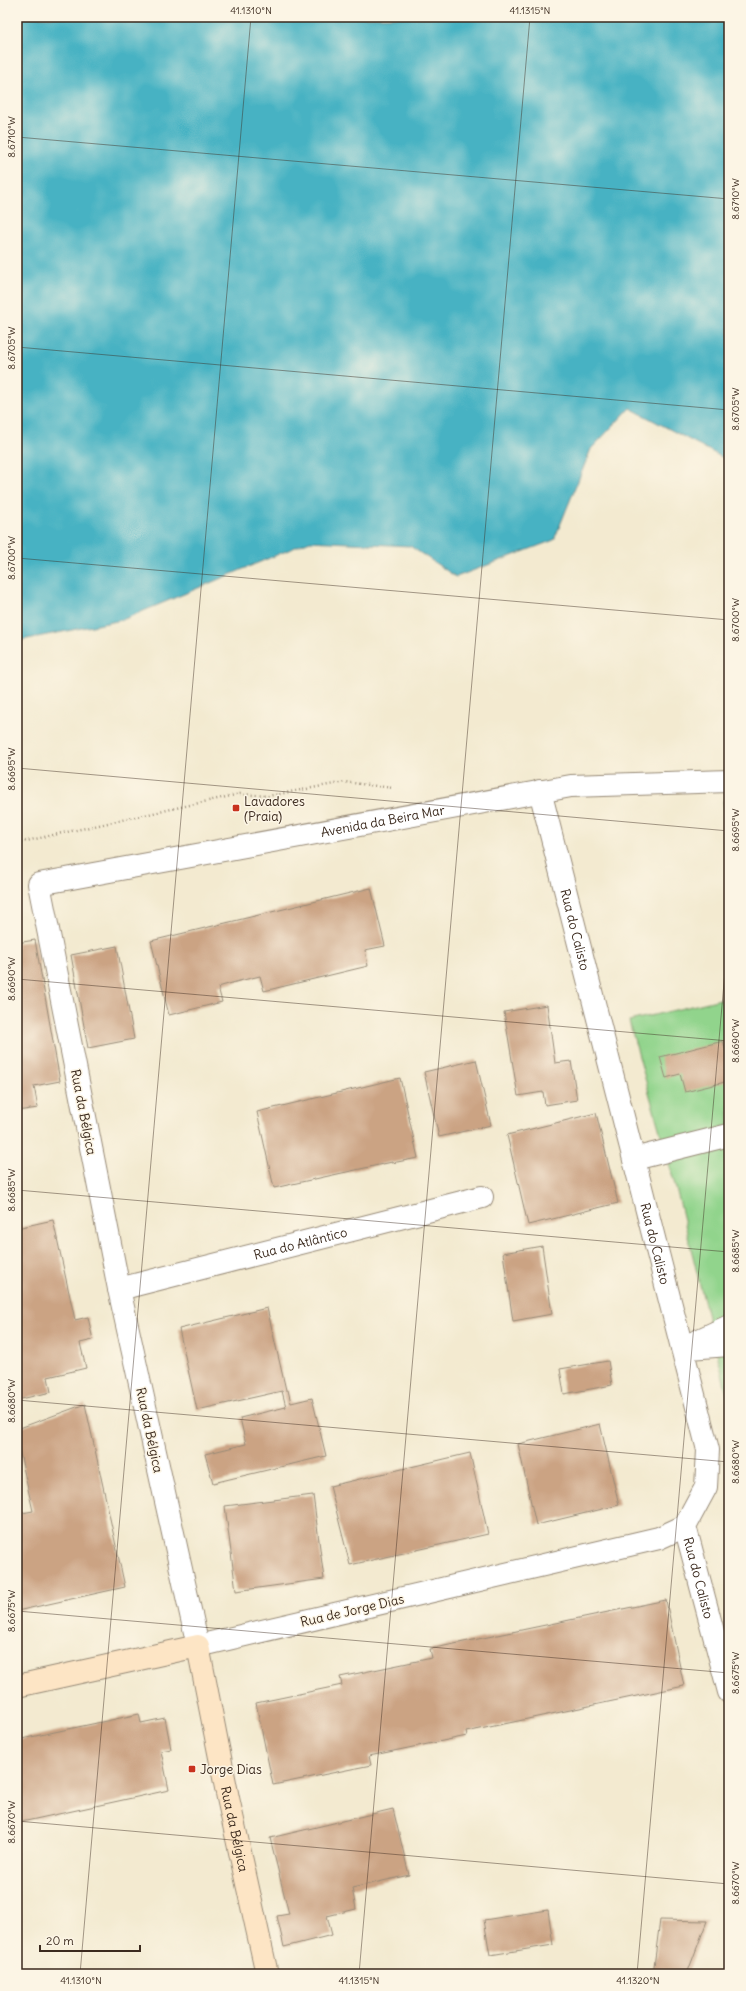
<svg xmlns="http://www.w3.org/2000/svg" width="746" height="1991" font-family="Delius,sans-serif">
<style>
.green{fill:#91d48c;stroke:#667f55}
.water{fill:#46b2c3;stroke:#406e70}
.building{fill:#cba383}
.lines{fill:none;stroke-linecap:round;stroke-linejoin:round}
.street-casing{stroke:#978a77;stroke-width:24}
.secondary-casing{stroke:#978a77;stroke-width:24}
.path{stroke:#978a77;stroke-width:2.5;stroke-dasharray:1 3;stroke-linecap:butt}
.street{stroke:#fff;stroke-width:22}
.secondary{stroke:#fde5c5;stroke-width:22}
.ticks{fill:none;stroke:#3b2a1e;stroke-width:1;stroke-opacity:0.45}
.poi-dot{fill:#c8321e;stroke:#fcf5e5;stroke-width:1.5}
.labels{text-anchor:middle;stroke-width:3;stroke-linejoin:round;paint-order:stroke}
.poi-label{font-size:13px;fill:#3b2a1e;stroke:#fcf5e5;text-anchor:start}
.street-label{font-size:13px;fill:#3b2a1e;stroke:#fcf5e5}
.neatline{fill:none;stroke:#3b2a1e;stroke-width:1.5}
.ticks-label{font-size:10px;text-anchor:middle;fill:#3b2a1e}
</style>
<rect width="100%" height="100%" fill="#fcf5e5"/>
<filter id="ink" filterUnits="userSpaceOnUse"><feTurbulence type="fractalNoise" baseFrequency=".025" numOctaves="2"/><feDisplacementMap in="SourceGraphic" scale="8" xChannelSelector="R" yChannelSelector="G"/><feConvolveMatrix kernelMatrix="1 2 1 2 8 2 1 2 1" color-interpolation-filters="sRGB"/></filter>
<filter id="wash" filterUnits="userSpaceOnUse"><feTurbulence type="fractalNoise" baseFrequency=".012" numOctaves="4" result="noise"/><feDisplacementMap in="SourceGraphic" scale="16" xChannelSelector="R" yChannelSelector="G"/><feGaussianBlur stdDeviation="0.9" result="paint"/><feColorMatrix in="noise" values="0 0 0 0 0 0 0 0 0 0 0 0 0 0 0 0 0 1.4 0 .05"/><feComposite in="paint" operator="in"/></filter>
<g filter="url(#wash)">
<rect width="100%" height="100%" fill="#f3ead0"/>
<!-- green -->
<path class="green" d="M723,801H729V829Z
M729,997V1402L678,1196L629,1021Z"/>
<!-- water -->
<path class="water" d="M17,17H729V461L630,408L591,449L554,540L456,577L410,546L310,541L122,620L17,641Z"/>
<g id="blocks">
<!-- building -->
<path class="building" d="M371,888L385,946L365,950L368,966L264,991L260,976L239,981L218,987L222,1002L169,1015L151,941Z
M35,940L60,1081L34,1086L38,1108L17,1111V943Z
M117,946L134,1039L88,1048L71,955Z
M547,1005L555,1063L571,1061L577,1100L545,1105L543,1092L518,1096L504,1012Z
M723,1041L729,1063V1081L685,1092L680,1074L666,1078L660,1057Z
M476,1060L491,1125L439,1137L424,1072Z
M400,1078L418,1158L392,1163V1162L274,1188L257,1112Z
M596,1113L618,1203L528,1225L507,1135Z
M53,1220L75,1320L88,1317L93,1340L80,1343L86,1368L48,1377L51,1392L17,1400V1228Z
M542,1246L552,1314L513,1321L503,1253Z
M267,1308L286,1390H288L291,1403L312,1398L326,1456L213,1483L205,1454L246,1444L240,1418L286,1407L282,1391L197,1410L179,1329Z
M608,1361L612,1385L564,1394L560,1369Z
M85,1404L125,1587L17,1611V1514L33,1511L17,1440V1429Z
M600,1424L619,1505L536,1525L518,1444Z
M470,1453L488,1534L350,1565L330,1486Z
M313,1495L324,1579L236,1591L225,1506Z
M666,1600L684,1686L466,1732L467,1736L369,1756L371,1765L273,1785L256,1703L342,1685L340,1677L432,1658L430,1649Z
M139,1714L141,1723L165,1718L171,1749L161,1751L169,1790L17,1823V1740Z
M393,1809L409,1875L352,1888L356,1909L327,1916L332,1935L284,1947L277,1916L289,1914L270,1838Z
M548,1910L553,1945L490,1955L484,1920Z
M660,1920L707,1921L687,1974H653Z"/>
</g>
</g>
<g filter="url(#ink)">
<use href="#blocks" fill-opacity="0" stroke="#978a77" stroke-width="1"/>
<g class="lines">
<defs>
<g id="street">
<path id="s1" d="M540,791L708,1450L706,1487L685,1526L729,1692"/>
<path d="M634,1159L729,1135"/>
<path id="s2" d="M119,1289L482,1197"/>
<path d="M682,1348L729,1326"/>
<path d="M689,1348L729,1345"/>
<path id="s3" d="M685,1526L659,1538L198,1646L119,1289L39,884L571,786L729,781"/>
</g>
<g id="secondary">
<path id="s4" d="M17,1686L198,1646L228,1798L267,1974"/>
</g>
</defs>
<!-- street casing -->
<use href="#street" class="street-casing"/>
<!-- secondary casing -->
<use href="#secondary" class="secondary-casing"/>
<!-- path -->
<path class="path" d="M17,843L240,794L268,796L345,782L393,788"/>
<!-- street -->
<use href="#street" class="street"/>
<!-- secondary -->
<use href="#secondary" class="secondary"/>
</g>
</g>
<!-- ticks -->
<path class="ticks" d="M17,137L729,199M17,347L729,410M17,558L729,620M17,768L729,831M17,979L729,1041M17,1190L729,1252M17,1400L729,1462M17,1611L729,1673M17,1821L729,1884M80,1974L251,17M359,1974L530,17M637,1974L729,926"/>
<!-- markers -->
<g class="poi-dot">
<rect x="232" y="804" width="8" height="8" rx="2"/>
<rect x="188" y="1765" width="8" height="8" rx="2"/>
</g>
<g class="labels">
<!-- poi labels -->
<g class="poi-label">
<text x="244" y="806">Lavadores<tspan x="244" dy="15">(Praia)</tspan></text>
<text x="200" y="1774">Jorge Dias</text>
</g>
<!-- street labels -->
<g class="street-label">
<text dy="5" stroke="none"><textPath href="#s3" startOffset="1630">Avenida da Beira Mar</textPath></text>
<text dy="5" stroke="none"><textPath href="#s1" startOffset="143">Rua do Calisto</textPath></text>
<text transform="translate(84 1112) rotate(79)" y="5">Rua da Bélgica</text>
<text dy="5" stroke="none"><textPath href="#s1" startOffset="467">Rua do Calisto</textPath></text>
<text dy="5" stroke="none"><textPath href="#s2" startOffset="187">Rua do Atlântico</textPath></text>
<text transform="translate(150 1430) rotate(78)" y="5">Rua da Bélgica</text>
<text dy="5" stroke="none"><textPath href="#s1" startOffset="815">Rua do Calisto</textPath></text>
<text transform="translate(352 1610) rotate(-13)" y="5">Rua de Jorge Dias</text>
<text dy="5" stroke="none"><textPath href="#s4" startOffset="372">Rua da Bélgica</textPath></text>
</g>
</g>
<!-- margin -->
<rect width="746" height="1991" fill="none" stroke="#fcf5e5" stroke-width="44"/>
<!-- scale -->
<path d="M40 1945v6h100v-6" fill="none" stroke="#3b2a1e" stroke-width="2"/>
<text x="46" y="1945" font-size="12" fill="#3b2a1e" stroke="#fcf5e5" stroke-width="3" paint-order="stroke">20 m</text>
<rect x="22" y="22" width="702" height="1947" class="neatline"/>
<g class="ticks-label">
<text x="251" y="14">41.1310°N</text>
<text x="530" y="14">41.1315°N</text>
<text transform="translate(11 137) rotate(-90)" y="4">8.6710°W</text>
<text transform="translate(735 199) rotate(-90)" y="4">8.6710°W</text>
<text transform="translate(11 348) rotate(-90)" y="4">8.6705°W</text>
<text transform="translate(735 409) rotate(-90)" y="4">8.6705°W</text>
<text transform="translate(11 558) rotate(-90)" y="4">8.6700°W</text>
<text transform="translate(735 620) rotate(-90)" y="4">8.6700°W</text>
<text transform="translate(11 769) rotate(-90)" y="4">8.6695°W</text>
<text transform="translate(735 830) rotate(-90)" y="4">8.6695°W</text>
<text transform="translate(11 979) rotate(-90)" y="4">8.6690°W</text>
<text transform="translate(735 1041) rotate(-90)" y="4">8.6690°W</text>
<text transform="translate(11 1190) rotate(-90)" y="4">8.6685°W</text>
<text transform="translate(735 1251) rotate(-90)" y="4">8.6685°W</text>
<text transform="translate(11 1401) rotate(-90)" y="4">8.6680°W</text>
<text transform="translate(735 1462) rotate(-90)" y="4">8.6680°W</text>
<text transform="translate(11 1611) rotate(-90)" y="4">8.6675°W</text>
<text transform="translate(735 1673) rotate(-90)" y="4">8.6675°W</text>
<text transform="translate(11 1822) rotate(-90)" y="4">8.6670°W</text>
<text transform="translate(735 1883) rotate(-90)" y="4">8.6670°W</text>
<text x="81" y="1984">41.1310°N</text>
<text x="359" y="1984">41.1315°N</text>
<text x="638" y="1984">41.1320°N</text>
</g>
</svg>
